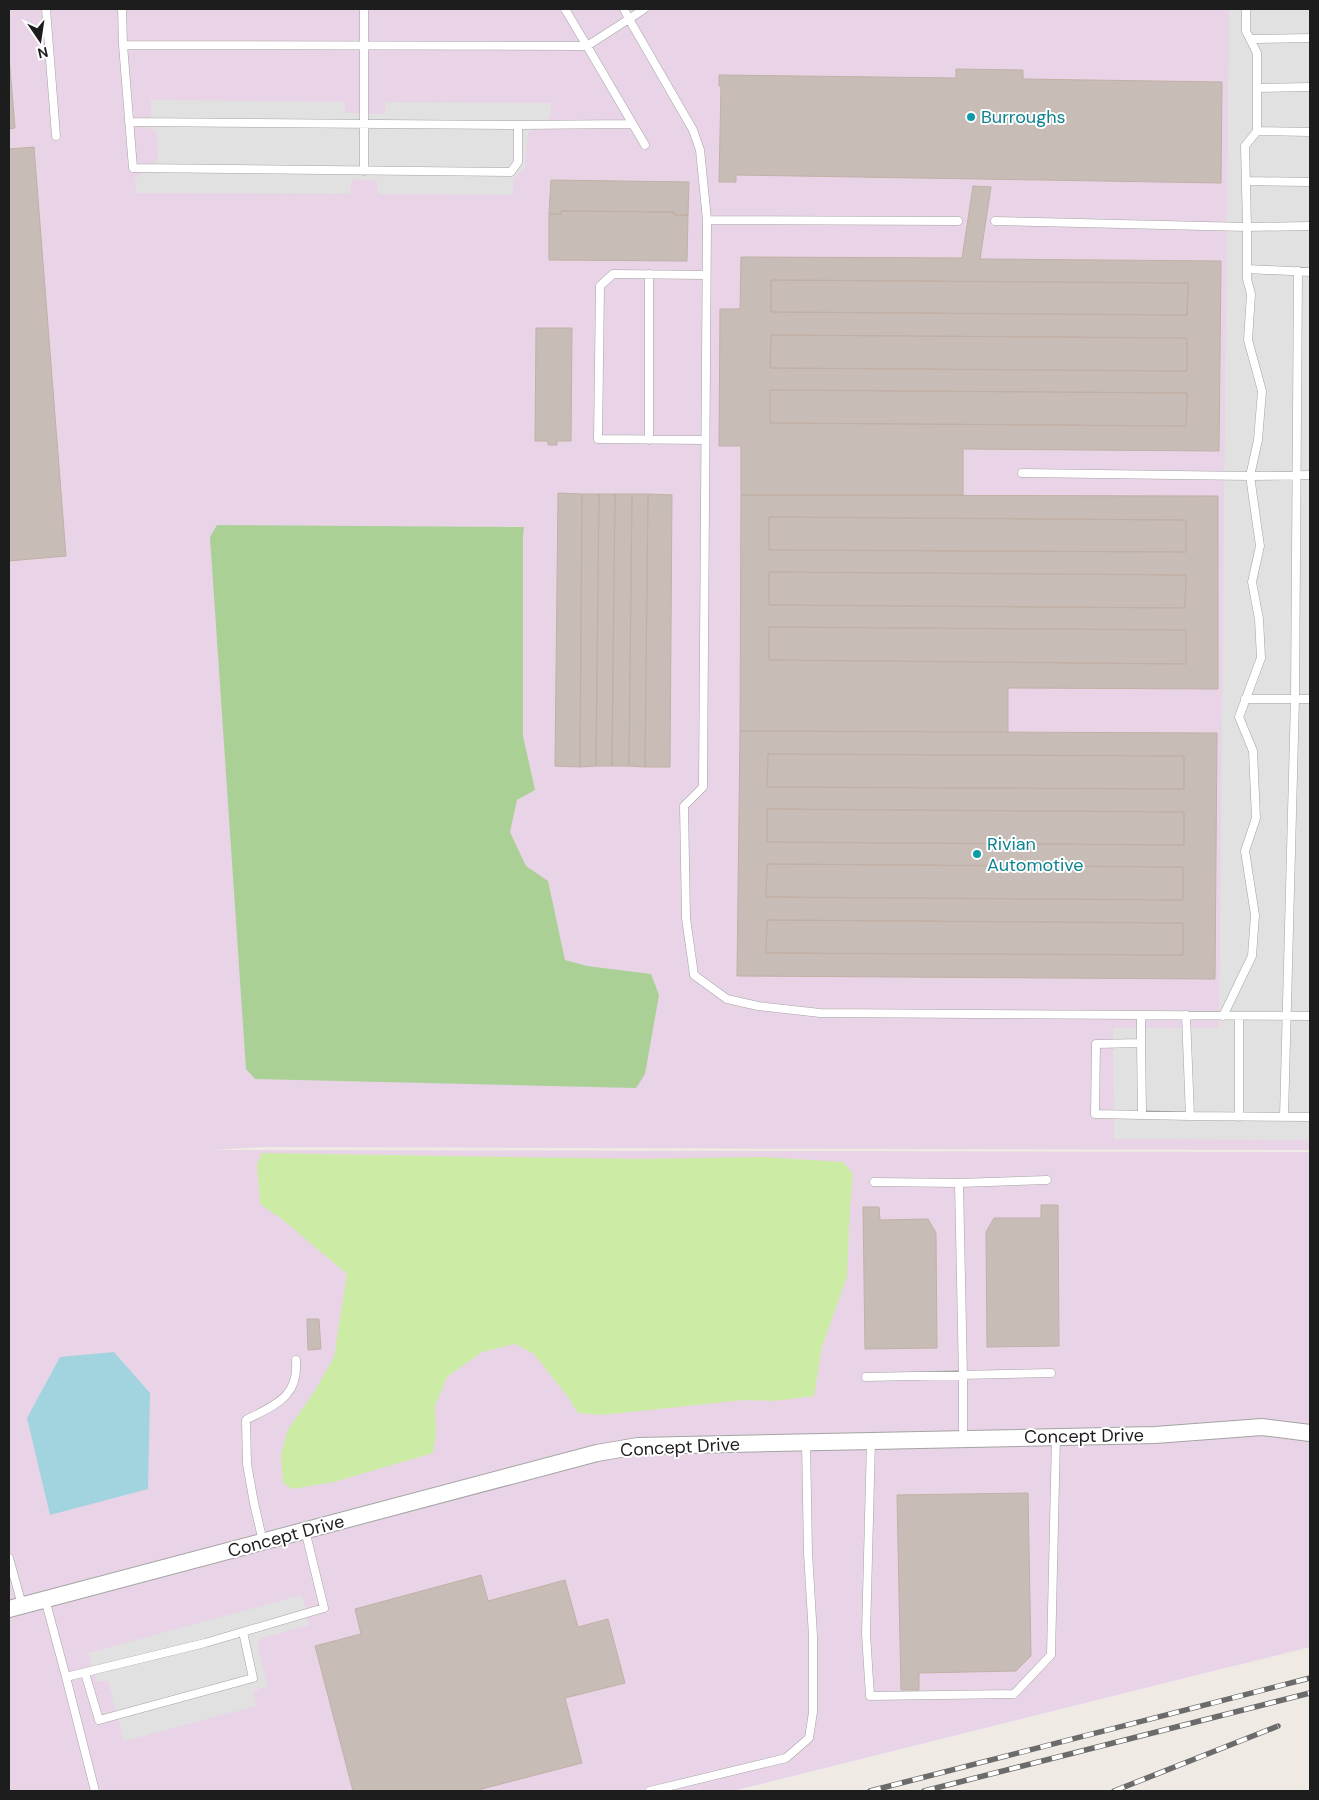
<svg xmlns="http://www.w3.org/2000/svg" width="1319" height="1800" font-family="'DM Sans',sans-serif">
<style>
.industrial{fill:#e8d4e6}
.grass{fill:#cceca6}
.forest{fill:#aad096}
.parking{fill:#e1e1e1}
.water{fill:#a1d4df}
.building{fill:#c7bcb6;stroke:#c1b0a5;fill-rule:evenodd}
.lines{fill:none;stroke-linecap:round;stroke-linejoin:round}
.service-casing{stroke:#a4a4a4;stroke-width:9}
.minor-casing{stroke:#a4a4a4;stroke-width:18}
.service{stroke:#fff;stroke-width:8}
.minor{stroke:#fff;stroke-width:16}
.rail-casing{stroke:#6b6b6b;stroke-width:5.5}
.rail{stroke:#fff;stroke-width:4;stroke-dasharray:11;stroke-linecap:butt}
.culture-dot{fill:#0f9aa8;stroke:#fff;stroke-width:2}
.labels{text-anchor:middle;stroke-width:4;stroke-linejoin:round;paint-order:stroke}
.culture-label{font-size:18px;fill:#0d838f;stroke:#fff;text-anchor:start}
.street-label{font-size:18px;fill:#1d1d1d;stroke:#fff}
</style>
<rect width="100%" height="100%" fill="#efeae3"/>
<!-- industrial -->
<path class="industrial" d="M9,9H1310V1150L264,1147L212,1150L1310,1152V1647L733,1791H9Z"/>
<!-- grass -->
<path class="grass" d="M262,1153L641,1159L760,1157L843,1162L853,1174L850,1207L847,1277L822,1347L814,1396L774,1401L744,1400L602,1415L578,1413L568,1397L534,1354L515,1344L482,1352L447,1377L435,1406L436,1433L433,1453L334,1482L292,1489L283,1483L281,1456L287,1431L316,1389L334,1357L347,1274L283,1220L260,1204L257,1164Z"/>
<!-- forest -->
<path class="forest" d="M217,525L524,527L523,536V736L535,790L517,800L510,832L526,866L548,881L565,960L587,966L651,974L659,995L645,1074L636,1088L255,1079L246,1069L210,537Z"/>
<!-- parking -->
<path class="parking" d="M1229,9H1310V1140L1114,1139L1113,1028H1219Z
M151,100L345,102V113L385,114L386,102L551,103V116L528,133L525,168L513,180V195L378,194L377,181L354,179L351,182L350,194L136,193L135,179L155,163L158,159L157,132L151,129Z
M302,1595L309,1625L261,1638L257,1645L268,1686L253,1691L256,1706L124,1741L108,1681H97L88,1653Z"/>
<!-- water -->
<path class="water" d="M114,1352L150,1393L148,1489L50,1515L27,1418L60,1357Z"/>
<!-- building -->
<path class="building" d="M9,56L15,128L9,129Z
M956,69L1023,70V79L1222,82L1221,183L736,175V182H719L721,86H719V75L956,78Z
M34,147L66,556L9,561V149Z
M551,180L689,182L688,215H674V212L561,211V214H549Z
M973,186L991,187L980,259L1221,261L1219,451L963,449V495H741V446H719L720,309H740L741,257L962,258ZM771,280L1188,283L1187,315L771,312ZM771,335L1187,338V371L770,368ZM770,390L1187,393L1186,426L770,423Z
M561,211L674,212V215H688L687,261L549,260V214H561Z
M771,280L1188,283L1187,315L771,312Z
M536,328H572L571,441H557V445H548V441H535Z
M771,335L1187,338V371L770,368Z
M770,390L1187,393L1186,426L770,423Z
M558,493L582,494L580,767L555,766Z
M582,494H599L596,766L580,767Z
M599,494H615L612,766H596Z
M615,494H632L629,766H612Z
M632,494H648L645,767L629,766Z
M648,494L672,495L670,767H645Z
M741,495L1218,496V689L1008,688V732L740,731ZM769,517L1186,520V552L769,550ZM769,572L1186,575L1185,608L769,605ZM769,627L1186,630V664L769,660Z
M769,517L1186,520V552L769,550Z
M769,572L1186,575L1185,608L769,605Z
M769,627L1186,630V664L769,660Z
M740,731L1217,733L1215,979L737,976ZM768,754L1184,756V789L767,787ZM767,809L1184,812V845L767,842ZM767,864L1183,867V900L766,897ZM767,920L1183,923V955L766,953Z
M768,754L1184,756V789L767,787Z
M767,809L1184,812V845L767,842Z
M767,864L1183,867V900L766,897Z
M767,920L1183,923V955L766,953Z
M1041,1205H1058L1059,1346L987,1347L986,1232L994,1218H1041Z
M863,1207H879L880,1220L928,1219L936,1233L937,1348L865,1349Z
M307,1319H319L321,1349L308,1350Z
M1028,1493L1031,1656L1016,1671L919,1673V1690H901L897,1495Z
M481,1575L488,1601L565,1580L578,1627L608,1619L625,1683L565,1698L582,1763L474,1791H353L315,1646L361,1634L355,1609Z"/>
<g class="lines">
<defs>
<path id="service" d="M46,9L56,136
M122,9L123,45
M565,9L587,46L629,19L624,9
M644,9L629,19L693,130L700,150L707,220L703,787L684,806L686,918L694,975L727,999L758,1006L820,1013L1310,1016
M1246,9V31L1257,53V131L1245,146L1247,227L1310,226
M1250,39L1310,38
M1257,88L1310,87
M129,122L518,125
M632,124L518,125V162L511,172L133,168L123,45L587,46L645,145
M1257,131L1310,132
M364,171V9
M1246,181L1310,182
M707,220L958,221
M995,221L1247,227V279L1251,294L1248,340L1262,391L1258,440L1250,476L1260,546L1252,582L1259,619L1261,658L1239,717L1253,751L1256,818L1245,851L1255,915L1252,956L1223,1016
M1247,269L1310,272
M649,440V274
M705,440L598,439L600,286L613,274L706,275
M1022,473L1250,476L1310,475
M1245,699H1310
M1141,1015V1043L1096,1044L1095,1114L1190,1116L1310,1117
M1186,1015L1190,1116
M1239,1017V1117
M1141,1043L1142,1114
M1284,1117L1295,699L1298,271
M874,1182L959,1183L963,1376V1438
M959,1183L1047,1180
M866,1377L1051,1373
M871,1441L866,1634L870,1696L1014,1694L1051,1655L1056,1437
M263,1542L254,1503L247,1464L246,1420C274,1405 299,1398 296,1360
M9,1558L22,1605
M45,1599L66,1677L205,1643L324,1608L305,1530
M85,1673L99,1720L253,1678L243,1632
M66,1677L95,1791
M650,1791L786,1758L809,1738L813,1712V1636L808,1553L806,1442"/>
<path id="minor" d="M9,1609L597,1453L638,1446L1155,1435L1262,1427L1310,1433"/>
</defs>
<!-- service casing -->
<use href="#service" class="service-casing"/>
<!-- minor casing -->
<use href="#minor" class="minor-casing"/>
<!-- service -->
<use href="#service" class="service"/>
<!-- minor -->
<use href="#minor" class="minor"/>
<defs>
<path id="rail" d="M870,1791L1310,1678
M924,1791L1310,1693
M1114,1791L1278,1726"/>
</defs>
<!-- rail casing -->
<use href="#rail" class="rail-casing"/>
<!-- rail -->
<use href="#rail" class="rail"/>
</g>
<!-- markers -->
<g class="culture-dot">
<circle cx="971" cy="117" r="5"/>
<circle cx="977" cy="854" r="5"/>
</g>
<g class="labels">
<!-- culture labels -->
<g class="culture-label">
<text x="981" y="123">Burroughs</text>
<text x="987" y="850">Rivian<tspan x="987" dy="21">Automotive</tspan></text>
</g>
<!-- street labels -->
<g class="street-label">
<text transform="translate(1084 1436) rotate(-1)" y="6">Concept Drive</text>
<text transform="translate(680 1447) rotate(-3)" y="6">Concept Drive</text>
<text transform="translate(286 1536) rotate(-15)" y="6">Concept Drive</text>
</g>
</g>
<!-- border -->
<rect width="1319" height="1800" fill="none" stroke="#1d1d1d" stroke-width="20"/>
<!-- north arrow -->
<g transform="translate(40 40) rotate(167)" stroke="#ffffff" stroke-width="4" paint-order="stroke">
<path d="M0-4L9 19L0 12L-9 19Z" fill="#1d1d1d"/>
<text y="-8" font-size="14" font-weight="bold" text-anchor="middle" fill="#1d1d1d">N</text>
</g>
</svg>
